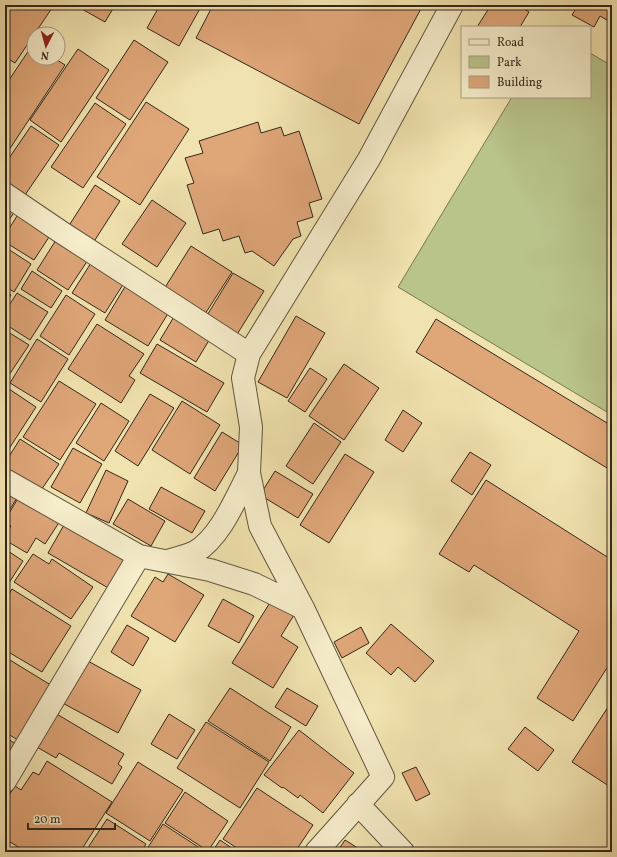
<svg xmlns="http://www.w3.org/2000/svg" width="617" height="857" font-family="Vollkorn,serif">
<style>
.green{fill:#b9c48b;stroke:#767654}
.building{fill:#dfa678;stroke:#33271c}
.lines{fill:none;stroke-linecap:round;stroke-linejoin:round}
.street-casing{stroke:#625641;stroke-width:24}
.street{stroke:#f6edcb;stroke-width:22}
</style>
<rect width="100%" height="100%" fill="#f1e3af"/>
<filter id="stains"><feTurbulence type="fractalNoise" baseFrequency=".005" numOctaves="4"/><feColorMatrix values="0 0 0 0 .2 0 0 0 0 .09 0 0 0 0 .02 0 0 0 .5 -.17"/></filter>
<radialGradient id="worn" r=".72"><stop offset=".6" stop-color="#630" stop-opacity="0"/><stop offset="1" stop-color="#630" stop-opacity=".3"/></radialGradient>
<!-- green -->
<path class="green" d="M590,53L612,66V415L398,287L512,97H590Z"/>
<!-- building -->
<path class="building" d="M5,5H54L15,63L5,57Z
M81,5H110L114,7L105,22L80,8Z
M160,5H202L179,46L147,28Z
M213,5H423L359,124L196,38Z
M491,5H518L529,12L520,27H477Z
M578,5H612V23L600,16L594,27L572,15Z
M134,40L168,62L130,120L96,98Z
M33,44L34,45V58H54L65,65L5,156V86Z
M78,49L109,70L61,142L30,120Z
M146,102L189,129L140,205L97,177Z
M95,103L126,124L83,188L51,167Z
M258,122L261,133L281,127L284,136L299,131L322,199L309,203L313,217L297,222L301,236L293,239L274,266L252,251L245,253L239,236L223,241L219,229L203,234L187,185L194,183L185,158L203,153L199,141Z
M31,126L59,145L23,198L5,187V164Z
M95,185L120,201L93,243L68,227Z
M152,200L186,223L157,267L122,244Z
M5,204L15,211L5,226Z
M19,213L51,234L34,260L5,242V235Z
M56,240L88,260L68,290L37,270Z
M191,246L232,272L205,314L164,289Z
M5,247L31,264L14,292L5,286Z
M91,263L124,283L105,313L72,293Z
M32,271L62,291L51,308L21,289Z
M233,273L264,291L236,336L206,317Z
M126,285L169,312L148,346L105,320Z
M5,291L11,295L5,305Z
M17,293L48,312L30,340L5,324V312Z
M66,295L95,314L69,355L40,336Z
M175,315L211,337L196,362L160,340Z
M296,316L325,333L287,398L258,382Z
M436,319L612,426V471L416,352Z
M97,324L144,354L129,376L135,380L121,403L68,369Z
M5,330L29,345L5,381Z
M37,339L68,359L41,402L10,383Z
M157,344L224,383L207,412L140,373Z
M344,364L379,388L344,440L309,416Z
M310,368L327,379L305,412L288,401Z
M59,381L96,404L60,460L23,437Z
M6,387L36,407L5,455V388Z
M150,394L174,408L138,466L115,451Z
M182,401L220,425L190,474L152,450Z
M101,403L129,421L104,461L76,443Z
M403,410L422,423L403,452L385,440Z
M314,423L341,442L313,484L286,466Z
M222,432L243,445L215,491L194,478Z
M20,439L59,464L39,493L5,471V463Z
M73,448L102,464L80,503L51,487Z
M470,452L491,465L472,495L451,481Z
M345,454L374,472L329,543L300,525Z
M106,470L128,481L109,523L86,513Z
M275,471L313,494L298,518L260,495Z
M486,480L612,560V660L573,721L537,698L579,631L474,565L469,572L439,554Z
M161,487L205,511L192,533L149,509Z
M5,490L17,498L5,517Z
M20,495L60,521L45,544L36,538L27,553L5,540V535L11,526L5,522V520Z
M128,499L165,521L151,546L113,524Z
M64,525L126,561L110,589L48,553Z
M5,549L23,561L5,589Z
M33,554L49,564L52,559L93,587L71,619L14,582Z
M168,574L204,595L175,642L131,616L155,577L163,582Z
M12,589L71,626L42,672L5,650V601Z
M223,599L254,616L239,643L208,626Z
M271,601L294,615L281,636L298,647L273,688L232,663Z
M391,624L434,661L415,682L398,667L391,675L366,653Z
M127,625L149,638L133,666L111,652Z
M361,627L369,643L342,658L334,642Z
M5,657L54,687L21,742L5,732Z
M86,660L141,690L118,733L57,700Z
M230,688L291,727L270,761L208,721Z
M287,688L318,706L306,726L275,707Z
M612,701V788L572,762Z
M55,713L124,754L118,764L122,767L112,784L59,753L56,758L35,746Z
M169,714L195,730L177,759L151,744Z
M206,722L269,762L240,808L177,768Z
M525,727L554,750L538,771L508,749Z
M299,730L354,773L323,813L300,795L298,798L283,787L282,788L264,775Z
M5,737L20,747L5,771Z
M47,761L112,802L80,852H27L5,839V801L15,786L21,790L33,772L39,775Z
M138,762L183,790L150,841L106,813Z
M416,767L430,794L416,801L402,773Z
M257,788L313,825L295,852H243L223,839Z
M185,792L228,821L208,851L165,823Z
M107,819L146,844L141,852H85Z
M163,824L206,852H145Z
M220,840L238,852H212Z
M345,840L364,852H337Z"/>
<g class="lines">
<defs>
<path id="street" d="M5,194L61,232L249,354
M5,480L139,556L210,570L254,584L303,608
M168,561C176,558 187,556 195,552C220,538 236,498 249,473
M5,781L139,556
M358,804L403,852
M316,852L383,777L303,608L260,526L249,473L251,427L243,378L249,354L369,159L452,5"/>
</defs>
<!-- street casing -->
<use href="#street" class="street-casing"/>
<!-- street -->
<use href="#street" class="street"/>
</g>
<!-- margin -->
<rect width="617" height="857" fill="none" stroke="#f1e3af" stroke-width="20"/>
<rect x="6" y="6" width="605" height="845" fill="none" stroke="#33271c" stroke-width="2"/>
<rect x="10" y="10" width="597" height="837" fill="none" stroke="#33271c"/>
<!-- legend -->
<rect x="461" y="26" width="130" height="72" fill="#f6edcb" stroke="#a89e85"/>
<rect x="469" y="39" width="20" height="6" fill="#f6edcb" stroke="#a89e85"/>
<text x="497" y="46" font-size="12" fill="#33271c">Road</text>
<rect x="469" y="56" width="20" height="12" fill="#b9c48b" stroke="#a89e85"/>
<text x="497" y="66" font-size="12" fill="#33271c">Park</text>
<rect x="469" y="76" width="20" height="12" fill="#dfa678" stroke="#a89e85"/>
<text x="497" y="86" font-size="12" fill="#33271c">Building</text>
<!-- north arrow -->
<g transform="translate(46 46) rotate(186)"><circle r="19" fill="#f6edcb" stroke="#a89e85"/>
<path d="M0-3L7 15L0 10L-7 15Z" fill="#8f2418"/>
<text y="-6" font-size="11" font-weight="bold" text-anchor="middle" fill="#33271c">N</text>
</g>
<!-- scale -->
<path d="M28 823v6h87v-6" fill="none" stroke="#33271c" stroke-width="2"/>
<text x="34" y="823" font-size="12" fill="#33271c" stroke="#f6edcb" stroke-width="3" paint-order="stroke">20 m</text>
<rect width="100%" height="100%" filter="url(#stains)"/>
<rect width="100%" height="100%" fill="url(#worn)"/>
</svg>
